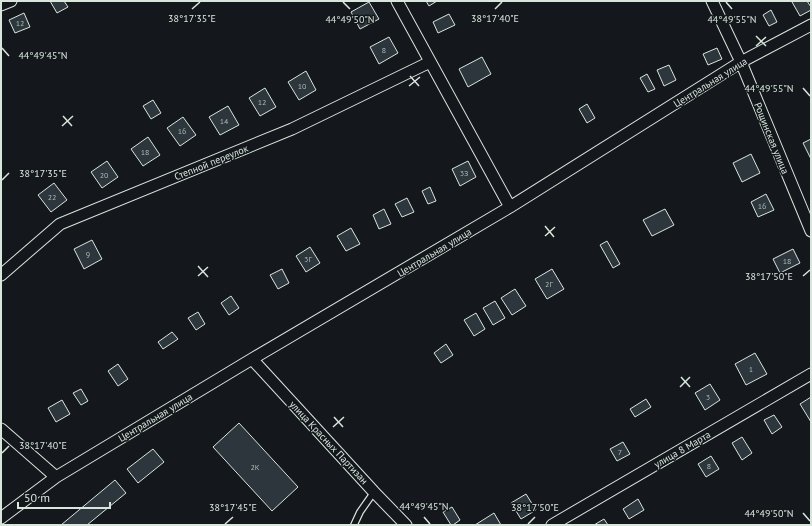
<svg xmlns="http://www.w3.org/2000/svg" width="812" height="526" font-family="'PT Sans',sans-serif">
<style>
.building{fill:#2c363c;stroke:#d8e6dc}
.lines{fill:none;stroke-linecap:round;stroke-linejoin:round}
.lane-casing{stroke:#d8e6dc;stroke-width:8}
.street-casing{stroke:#d8e6dc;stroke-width:13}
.lane{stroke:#14181c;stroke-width:5.5}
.street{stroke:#14181c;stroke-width:11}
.ticks{fill:none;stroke:#d8e6dc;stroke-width:1.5}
.labels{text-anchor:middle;stroke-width:3;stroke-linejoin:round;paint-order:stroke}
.number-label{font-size:8px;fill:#adbab4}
.street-label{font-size:10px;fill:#d8e6dc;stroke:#14181c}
.ticks-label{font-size:10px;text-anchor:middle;fill:#d8e6dc;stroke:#14181c;stroke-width:3;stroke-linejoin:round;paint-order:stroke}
</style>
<rect width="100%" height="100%" fill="#14181c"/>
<!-- building -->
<path class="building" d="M50,1H64L68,7L57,13Z
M426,1H437L429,6Z
M794,1H807L811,7V10L800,16L792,2Z
M369,2L379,19L360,29L351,12Z
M771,10L777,22L769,26L763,15Z
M24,13L30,27L15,33L9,20Z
M449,14L455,25L438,33L433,22Z
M389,37L398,53L379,64L370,47Z
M717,48L722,59L708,65L703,54Z
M482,57L491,74L468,87L459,69Z
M669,65L676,80L664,86L657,70Z
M306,71L316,90L299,100L288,82Z
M647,74L655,89L648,92L640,78Z
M265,88L276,107L260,116L249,98Z
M153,100L161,113L151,119L143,106Z
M587,104L595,118L587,123L579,109Z
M228,106L239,125L220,135L209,117Z
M183,117L196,135L180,146L167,128Z
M148,137L160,155L143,166L131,149Z
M811,139V159L803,143Z
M751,154L760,173L742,182L733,163Z
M107,161L118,177L102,188L91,172Z
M468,161L476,177L460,186L452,169Z
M54,183L67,200L51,212L38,195Z
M430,187L436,201L428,204L422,191Z
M766,194L774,210L758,217L751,202Z
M407,198L414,212L402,217L395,204Z
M384,209L391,224L379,229L373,215Z
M665,209L674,225L652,236L643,220Z
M351,228L360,244L346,251L337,236Z
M92,240L102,259L84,269L74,249Z
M607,241L620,264L613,268L600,245Z
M310,247L320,263L306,272L296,256Z
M793,249L800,263L780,273L773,259Z
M282,269L289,283L278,289L270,275Z
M552,269L564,289L547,299L535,279Z
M515,289L526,306L512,315L501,298Z
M231,296L239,308L229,315L221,303Z
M495,301L505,318L493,325L483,308Z
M198,312L205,324L196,330L188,318Z
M476,313L485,329L474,336L464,320Z
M172,332L178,339L163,349L158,342Z
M446,344L453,355L441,363L434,353Z
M755,353L767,374L746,385L735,364Z
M118,364L128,379L118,386L108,371Z
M710,384L720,400L705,410L695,393Z
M81,389L88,401L81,405L73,393Z
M811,397V422L800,404Z
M646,399L651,407L635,417L630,409Z
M62,400L70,414L56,422L48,408Z
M774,415L782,427L772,434L764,420Z
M239,423L298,487L272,511L213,447Z
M742,437L752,453L742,460L732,443Z
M623,442L630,454L617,461L610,449Z
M153,449L164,462L138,483L127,469Z
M711,456L719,469L706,477L698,464Z
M115,480L126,493L87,525H61Z
M526,494L536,510L521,519L511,503Z
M638,499L644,510L629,519L623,509Z
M452,507L460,520L453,525H451L443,512Z
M494,513L501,525H475Z
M604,519L608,525H594Z"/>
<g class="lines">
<defs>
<path id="lane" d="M354,525L360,512L374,492"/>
<path id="street" d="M397,1L510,207
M712,1L741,62L811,231
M1,5L11,1
M1,275L60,224L292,129L430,62
M252,359L374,492L406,525
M1,429L56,477
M1,518L56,477L252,359L510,207L741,62L811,25
M552,525L811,374"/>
</defs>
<!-- lane casing -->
<use href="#lane" class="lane-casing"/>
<!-- street casing -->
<use href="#street" class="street-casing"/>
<!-- lane -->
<use href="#lane" class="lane"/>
<!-- street -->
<use href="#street" class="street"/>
</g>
<!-- ticks -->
<path class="ticks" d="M343,2L350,9M726,2L732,9M192,9L200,2M495,9L502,2M756,36L766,46M756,46L766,37M2,48L9,56M410,76L419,86M409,86L420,77M803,88L810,96M63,116L72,126M62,126L73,116M2,180L9,173M545,226L554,237M545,236L555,227M198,266L208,277M198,276L208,267M803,276L810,270M681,377L690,387M680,387L690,377M334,417L343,427M333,427L344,417M2,453L9,446M803,513L810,521M424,517L430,524M225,524L233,517M528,524L535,517"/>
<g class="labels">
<!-- number labels -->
<g class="number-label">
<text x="20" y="26">12</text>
<text x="384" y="53">8</text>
<text x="302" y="89">10</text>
<text x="262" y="105">12</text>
<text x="224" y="124">14</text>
<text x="182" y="134">16</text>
<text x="145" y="155">18</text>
<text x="464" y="176">3З</text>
<text x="104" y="178">20</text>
<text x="52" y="200">22</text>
<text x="762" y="209">16</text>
<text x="88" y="257">9</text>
<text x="308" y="262">3Г</text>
<text x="787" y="264">18</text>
<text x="549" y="287">2Г</text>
<text x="751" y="372">1</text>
<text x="708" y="400">3</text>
<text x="620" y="455">7</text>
<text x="709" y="469">8</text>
<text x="255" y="470">2К</text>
</g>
<!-- street labels -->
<g class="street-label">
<text transform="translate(710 82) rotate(-32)" y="4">Центральная улица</text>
<text transform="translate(772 138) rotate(68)" y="4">Рощинская улица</text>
<text transform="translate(211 162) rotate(-22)" y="4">Степной переулок</text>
<text transform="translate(434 252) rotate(-31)" y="4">Центральная улица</text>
<text transform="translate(155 417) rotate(-31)" y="4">Центральная улица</text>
<text transform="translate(329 442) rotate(47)" y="4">улица Красных Партизан</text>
<text transform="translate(682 449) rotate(-30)" y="4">улица 8 Марта</text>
</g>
</g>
<g class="ticks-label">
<text x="495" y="22">38°17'40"E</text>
<text x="192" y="22">38°17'35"E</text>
<text x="350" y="23">44°49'50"N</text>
<text x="732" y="23">44°49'55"N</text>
<text x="43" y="59">44°49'45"N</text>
<text x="769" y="92">44°49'55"N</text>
<text x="43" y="177">38°17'35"E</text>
<text x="769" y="280">38°17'50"E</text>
<text x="43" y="449">38°17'40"E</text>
<text x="424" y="510">44°49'45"N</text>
<text x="233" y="511">38°17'45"E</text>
<text x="535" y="511">38°17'50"E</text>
<text x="769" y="517">44°49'50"N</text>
</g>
<!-- border -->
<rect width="812" height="526" fill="none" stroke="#d8e6dc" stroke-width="4"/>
<!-- scale -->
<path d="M18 502v6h92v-6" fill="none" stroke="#d8e6dc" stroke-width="2"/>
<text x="24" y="502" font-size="12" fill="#d8e6dc" stroke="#14181c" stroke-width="3" paint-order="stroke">50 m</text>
</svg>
